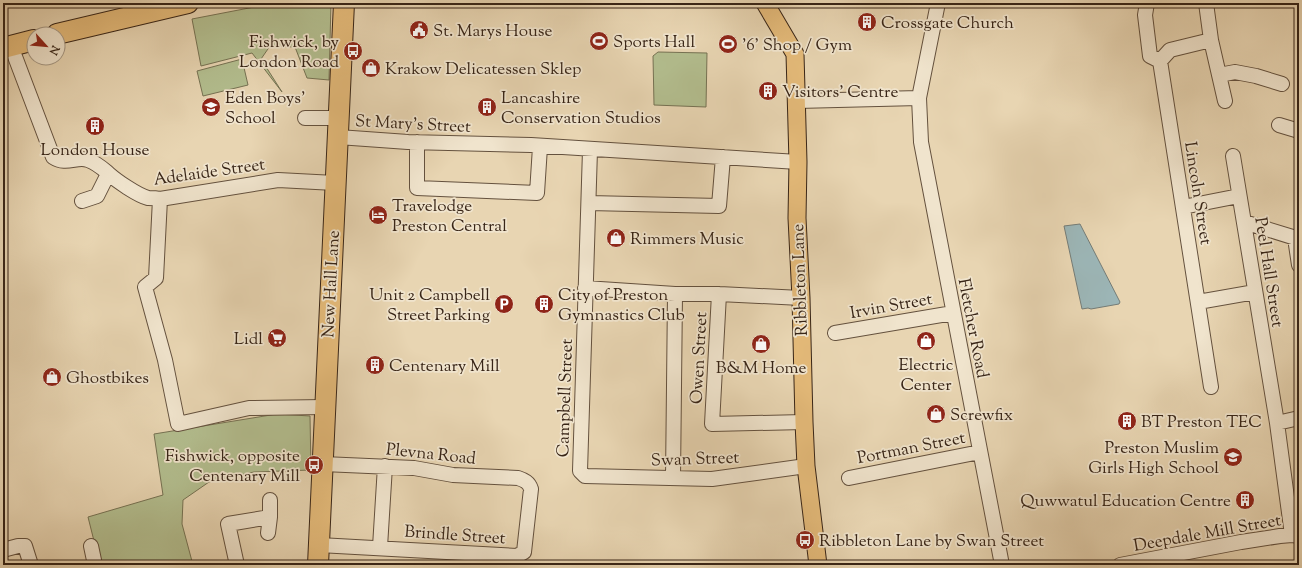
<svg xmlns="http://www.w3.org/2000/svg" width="1302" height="568" font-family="'Sorts Mill Goudy',serif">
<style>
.green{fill:#b3be8f;stroke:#767253}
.water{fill:#9cb6b7;stroke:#747c77}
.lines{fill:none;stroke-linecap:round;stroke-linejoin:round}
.minor-casing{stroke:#64513e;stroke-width:16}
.major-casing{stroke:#382517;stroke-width:19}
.highway-casing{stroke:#382517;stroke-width:22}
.minor{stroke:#f0e4cd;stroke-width:14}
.major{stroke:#e4ba79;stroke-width:17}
.highway{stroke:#e4ba79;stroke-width:20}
.labels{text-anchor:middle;stroke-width:3.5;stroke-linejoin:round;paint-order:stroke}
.poi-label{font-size:17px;fill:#382517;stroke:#f0e4cd;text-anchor:start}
.street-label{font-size:17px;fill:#382517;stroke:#f0e4cd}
</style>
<rect width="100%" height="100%" fill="#e8d5b2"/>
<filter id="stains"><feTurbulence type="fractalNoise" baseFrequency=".005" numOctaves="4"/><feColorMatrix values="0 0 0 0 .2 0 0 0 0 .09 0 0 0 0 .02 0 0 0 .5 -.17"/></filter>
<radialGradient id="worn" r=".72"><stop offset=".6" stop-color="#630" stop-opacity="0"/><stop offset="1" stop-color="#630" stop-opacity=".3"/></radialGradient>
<!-- green -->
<path class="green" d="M275,3H331L329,80L307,78L295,47L270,46L261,59L282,92L252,53L201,66L192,19Z
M658,52L707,53L706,107L654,105L653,56Z
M242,59L248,85L203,96L197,71Z
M277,414L310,416L311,470L254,472L209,482L183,500L182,524L193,565H100L88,517L163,495L154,434Z"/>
<!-- water -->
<path class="water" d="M1080,224L1120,302L1119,304L1091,309L1088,308L1082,309L1064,226Z"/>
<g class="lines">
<defs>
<path id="minor" d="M938,3L919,98L921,142L1002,565
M1147,3L1145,15L1150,56L1160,61
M1206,3L1211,40L1225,101
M11,46L53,157C67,166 76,156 88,160C97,163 102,168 109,174C117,181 137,195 148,198C152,198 156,198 160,199L278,180L335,183
M1219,75L1235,72L1256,76L1282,84
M797,101L919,98
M305,118H339
M1279,125L1299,131
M338,137L408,142L531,145L798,162
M417,142V188L537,193L540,147
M590,150L580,471L585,476L712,479L806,466
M1233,156L1277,423L1292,535
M160,199L156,278L145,287L165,360L178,424L249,408L324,407
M82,201L97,196L108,174
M589,203L719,206L723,157
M1183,207L1239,196
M1244,222L1299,239
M1295,238L1299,265
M585,288L675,294H719L801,298
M719,294L712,424L804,422
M1198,302L1255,292
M835,333L953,313
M1211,387L1160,61L1170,50L1211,40
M1277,423L1299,418
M673,478L675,294
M849,478L980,452
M270,500V517
M319,545L517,556L524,552L531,489C529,482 524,480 518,478L453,475L414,468L323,464
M91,546L95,565
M380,547L385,466
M3,550L18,546H25L31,565
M237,565L228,524L270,517L268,533
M1120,565L1241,542L1280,536L1292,535L1299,536"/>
<path id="major" d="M765,3L795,54L798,162L797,218L801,298L804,422L806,466L818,565"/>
<path id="highway" d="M57,34L188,3
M3,48L34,40
M318,565L344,3"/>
</defs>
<!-- minor casing -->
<use href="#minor" class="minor-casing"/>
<!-- major casing -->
<use href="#major" class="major-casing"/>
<!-- highway casing -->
<use href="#highway" class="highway-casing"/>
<!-- minor -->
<use href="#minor" class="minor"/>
<!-- major -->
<use href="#major" class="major"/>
<!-- highway -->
<use href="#highway" class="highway"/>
</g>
<!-- icons -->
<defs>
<symbol id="building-disc" viewBox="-11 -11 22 22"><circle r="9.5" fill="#8f2418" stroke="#f0e4cd"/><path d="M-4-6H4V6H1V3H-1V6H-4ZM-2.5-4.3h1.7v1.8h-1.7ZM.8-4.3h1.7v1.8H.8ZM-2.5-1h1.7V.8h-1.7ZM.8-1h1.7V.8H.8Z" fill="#fff"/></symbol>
<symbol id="civic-disc" viewBox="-11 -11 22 22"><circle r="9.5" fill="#8f2418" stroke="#f0e4cd"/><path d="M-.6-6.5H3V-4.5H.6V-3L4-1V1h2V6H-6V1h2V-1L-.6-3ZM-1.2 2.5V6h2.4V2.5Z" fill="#fff"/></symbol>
<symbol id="stadium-disc" viewBox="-11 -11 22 22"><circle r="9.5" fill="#8f2418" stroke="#f0e4cd"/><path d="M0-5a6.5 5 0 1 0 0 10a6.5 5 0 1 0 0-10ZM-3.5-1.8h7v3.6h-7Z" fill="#fff"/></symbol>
<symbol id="bus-disc" viewBox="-11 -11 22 22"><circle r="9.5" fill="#8f2418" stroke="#f0e4cd"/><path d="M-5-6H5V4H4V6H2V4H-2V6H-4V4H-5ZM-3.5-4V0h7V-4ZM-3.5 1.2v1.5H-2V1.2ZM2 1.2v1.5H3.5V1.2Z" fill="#fff"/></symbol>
<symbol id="shop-disc" viewBox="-11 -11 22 22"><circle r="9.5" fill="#8f2418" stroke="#f0e4cd"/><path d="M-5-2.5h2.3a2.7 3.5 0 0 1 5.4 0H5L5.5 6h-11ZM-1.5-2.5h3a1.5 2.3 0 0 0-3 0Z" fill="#fff"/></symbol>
<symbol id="school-disc" viewBox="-11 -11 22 22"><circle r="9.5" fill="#8f2418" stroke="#f0e4cd"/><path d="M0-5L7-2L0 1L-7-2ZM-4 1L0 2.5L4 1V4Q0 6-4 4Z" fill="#fff"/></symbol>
<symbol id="hotel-disc" viewBox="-11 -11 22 22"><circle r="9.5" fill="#8f2418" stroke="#f0e4cd"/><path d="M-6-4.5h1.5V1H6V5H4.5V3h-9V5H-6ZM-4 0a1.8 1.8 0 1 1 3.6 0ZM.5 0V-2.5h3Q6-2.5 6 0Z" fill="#fff"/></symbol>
<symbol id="parking-disc" viewBox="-11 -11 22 22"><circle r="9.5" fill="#8f2418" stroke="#f0e4cd"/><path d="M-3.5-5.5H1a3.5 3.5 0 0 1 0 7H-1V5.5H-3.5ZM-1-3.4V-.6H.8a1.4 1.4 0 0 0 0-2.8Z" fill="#fff"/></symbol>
<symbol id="supermarket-disc" viewBox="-11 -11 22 22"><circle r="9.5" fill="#8f2418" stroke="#f0e4cd"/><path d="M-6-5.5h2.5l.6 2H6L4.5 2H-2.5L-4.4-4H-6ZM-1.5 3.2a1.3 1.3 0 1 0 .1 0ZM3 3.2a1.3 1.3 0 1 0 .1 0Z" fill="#fff"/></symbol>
</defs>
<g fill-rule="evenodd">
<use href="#building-disc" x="856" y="11" width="22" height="22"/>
<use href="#civic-disc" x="408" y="19" width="22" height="22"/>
<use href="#stadium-disc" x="588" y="30" width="22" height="22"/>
<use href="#stadium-disc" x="717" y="33" width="22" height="22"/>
<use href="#bus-disc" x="342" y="40" width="22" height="22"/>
<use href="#shop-disc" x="360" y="57" width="22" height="22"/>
<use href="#building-disc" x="757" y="80" width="22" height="22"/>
<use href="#school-disc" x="200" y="96" width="22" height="22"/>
<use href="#building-disc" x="476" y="96" width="22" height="22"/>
<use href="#building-disc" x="84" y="115" width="22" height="22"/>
<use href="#hotel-disc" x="367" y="204" width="22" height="22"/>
<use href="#shop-disc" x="605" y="227" width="22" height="22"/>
<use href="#parking-disc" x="493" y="293" width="22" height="22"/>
<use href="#building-disc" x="533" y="293" width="22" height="22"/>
<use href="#supermarket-disc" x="266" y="327" width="22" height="22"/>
<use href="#shop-disc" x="915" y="330" width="22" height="22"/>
<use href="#shop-disc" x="750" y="333" width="22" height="22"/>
<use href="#building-disc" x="364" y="354" width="22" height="22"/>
<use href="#shop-disc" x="41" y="366" width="22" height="22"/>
<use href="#shop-disc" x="925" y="403" width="22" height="22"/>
<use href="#building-disc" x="1116" y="410" width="22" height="22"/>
<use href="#school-disc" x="1222" y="446" width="22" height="22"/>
<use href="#bus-disc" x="303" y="454" width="22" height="22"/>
<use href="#building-disc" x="1234" y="489" width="22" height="22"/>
<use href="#bus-disc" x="794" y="529" width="22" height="22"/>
</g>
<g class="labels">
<!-- poi labels -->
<g class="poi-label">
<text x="881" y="28">Crossgate Church</text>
<text x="433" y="36">St. Marys House</text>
<text x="339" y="47" text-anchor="end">Fishwick, by<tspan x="339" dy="20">London Road</tspan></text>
<text x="613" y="47">Sports Hall</text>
<text x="742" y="50">'6' Shop / Gym</text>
<text x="385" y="74">Krakow Delicatessen Sklep</text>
<text x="782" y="97">Visitors' Centre</text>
<text x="225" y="103">Eden Boys'<tspan x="225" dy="20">School</tspan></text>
<text x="501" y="103">Lancashire<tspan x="501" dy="20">Conservation Studios</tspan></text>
<text x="95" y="155" text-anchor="middle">London House</text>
<text x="392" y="211">Travelodge<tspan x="392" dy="20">Preston Central</tspan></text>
<text x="630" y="244">Rimmers Music</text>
<text x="490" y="300" text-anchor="end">Unit 2 Campbell<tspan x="490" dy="20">Street Parking</tspan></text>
<text x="558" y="300">City of Preston<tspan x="558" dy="20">Gymnastics Club</tspan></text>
<text x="263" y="344" text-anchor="end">Lidl</text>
<text x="926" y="370" text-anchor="middle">Electric<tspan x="926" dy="20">Center</tspan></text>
<text x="389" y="371">Centenary Mill</text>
<text x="761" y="373" text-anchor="middle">B&amp;M Home</text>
<text x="66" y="383">Ghostbikes</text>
<text x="950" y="420">Screwfix</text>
<text x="1141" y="427">BT Preston TEC</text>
<text x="1219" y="453" text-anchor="end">Preston Muslim<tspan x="1219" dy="20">Girls High School</tspan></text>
<text x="300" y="461" text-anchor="end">Fishwick, opposite<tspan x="300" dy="20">Centenary Mill</tspan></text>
<text x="1231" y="506" text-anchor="end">Quwwatul Education Centre</text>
<text x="819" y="546">Ribbleton Lane by Swan Street</text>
</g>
<!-- street labels -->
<g class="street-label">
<text transform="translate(413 123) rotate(3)" y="6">St Mary's Street</text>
<text transform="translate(209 171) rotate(-8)" y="6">Adelaide Street</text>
<text transform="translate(1199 193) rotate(81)" y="6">Lincoln Street</text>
<text transform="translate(1270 272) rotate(81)" y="6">Peel Hall Street</text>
<text transform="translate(799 280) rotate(-92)" y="6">Ribbleton Lane</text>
<text transform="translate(330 284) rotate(-87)" y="6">New Hall Lane</text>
<text transform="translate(891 305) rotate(-10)" y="6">Irvin Street</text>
<text transform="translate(974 328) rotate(79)" y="6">Fletcher Road</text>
<text transform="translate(698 358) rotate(-87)" y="6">Owen Street</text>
<text transform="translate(564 398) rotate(-88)" y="6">Campbell Street</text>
<text transform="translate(911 447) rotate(-11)" y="6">Portman Street</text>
<text transform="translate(431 453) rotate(6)" y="6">Plevna Road</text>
<text transform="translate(695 458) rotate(-2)" y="6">Swan Street</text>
<text transform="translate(1207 532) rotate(-10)" y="6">Deepdale Mill Street</text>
<text transform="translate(455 534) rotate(4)" y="6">Brindle Street</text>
</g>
</g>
<!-- margin -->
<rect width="1302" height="568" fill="none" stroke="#e8d5b2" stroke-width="16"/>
<rect x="4" y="4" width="1294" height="560" fill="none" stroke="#382517" stroke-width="2"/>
<rect x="8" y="8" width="1286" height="552" fill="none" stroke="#382517"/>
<!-- north arrow -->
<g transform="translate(46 46) rotate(117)"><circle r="19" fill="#f0e4cd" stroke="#a69884"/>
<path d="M0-3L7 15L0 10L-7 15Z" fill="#8f2418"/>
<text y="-6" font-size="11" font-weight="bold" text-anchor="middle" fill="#382517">N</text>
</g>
<rect width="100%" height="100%" filter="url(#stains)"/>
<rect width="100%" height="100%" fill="url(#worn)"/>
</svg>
